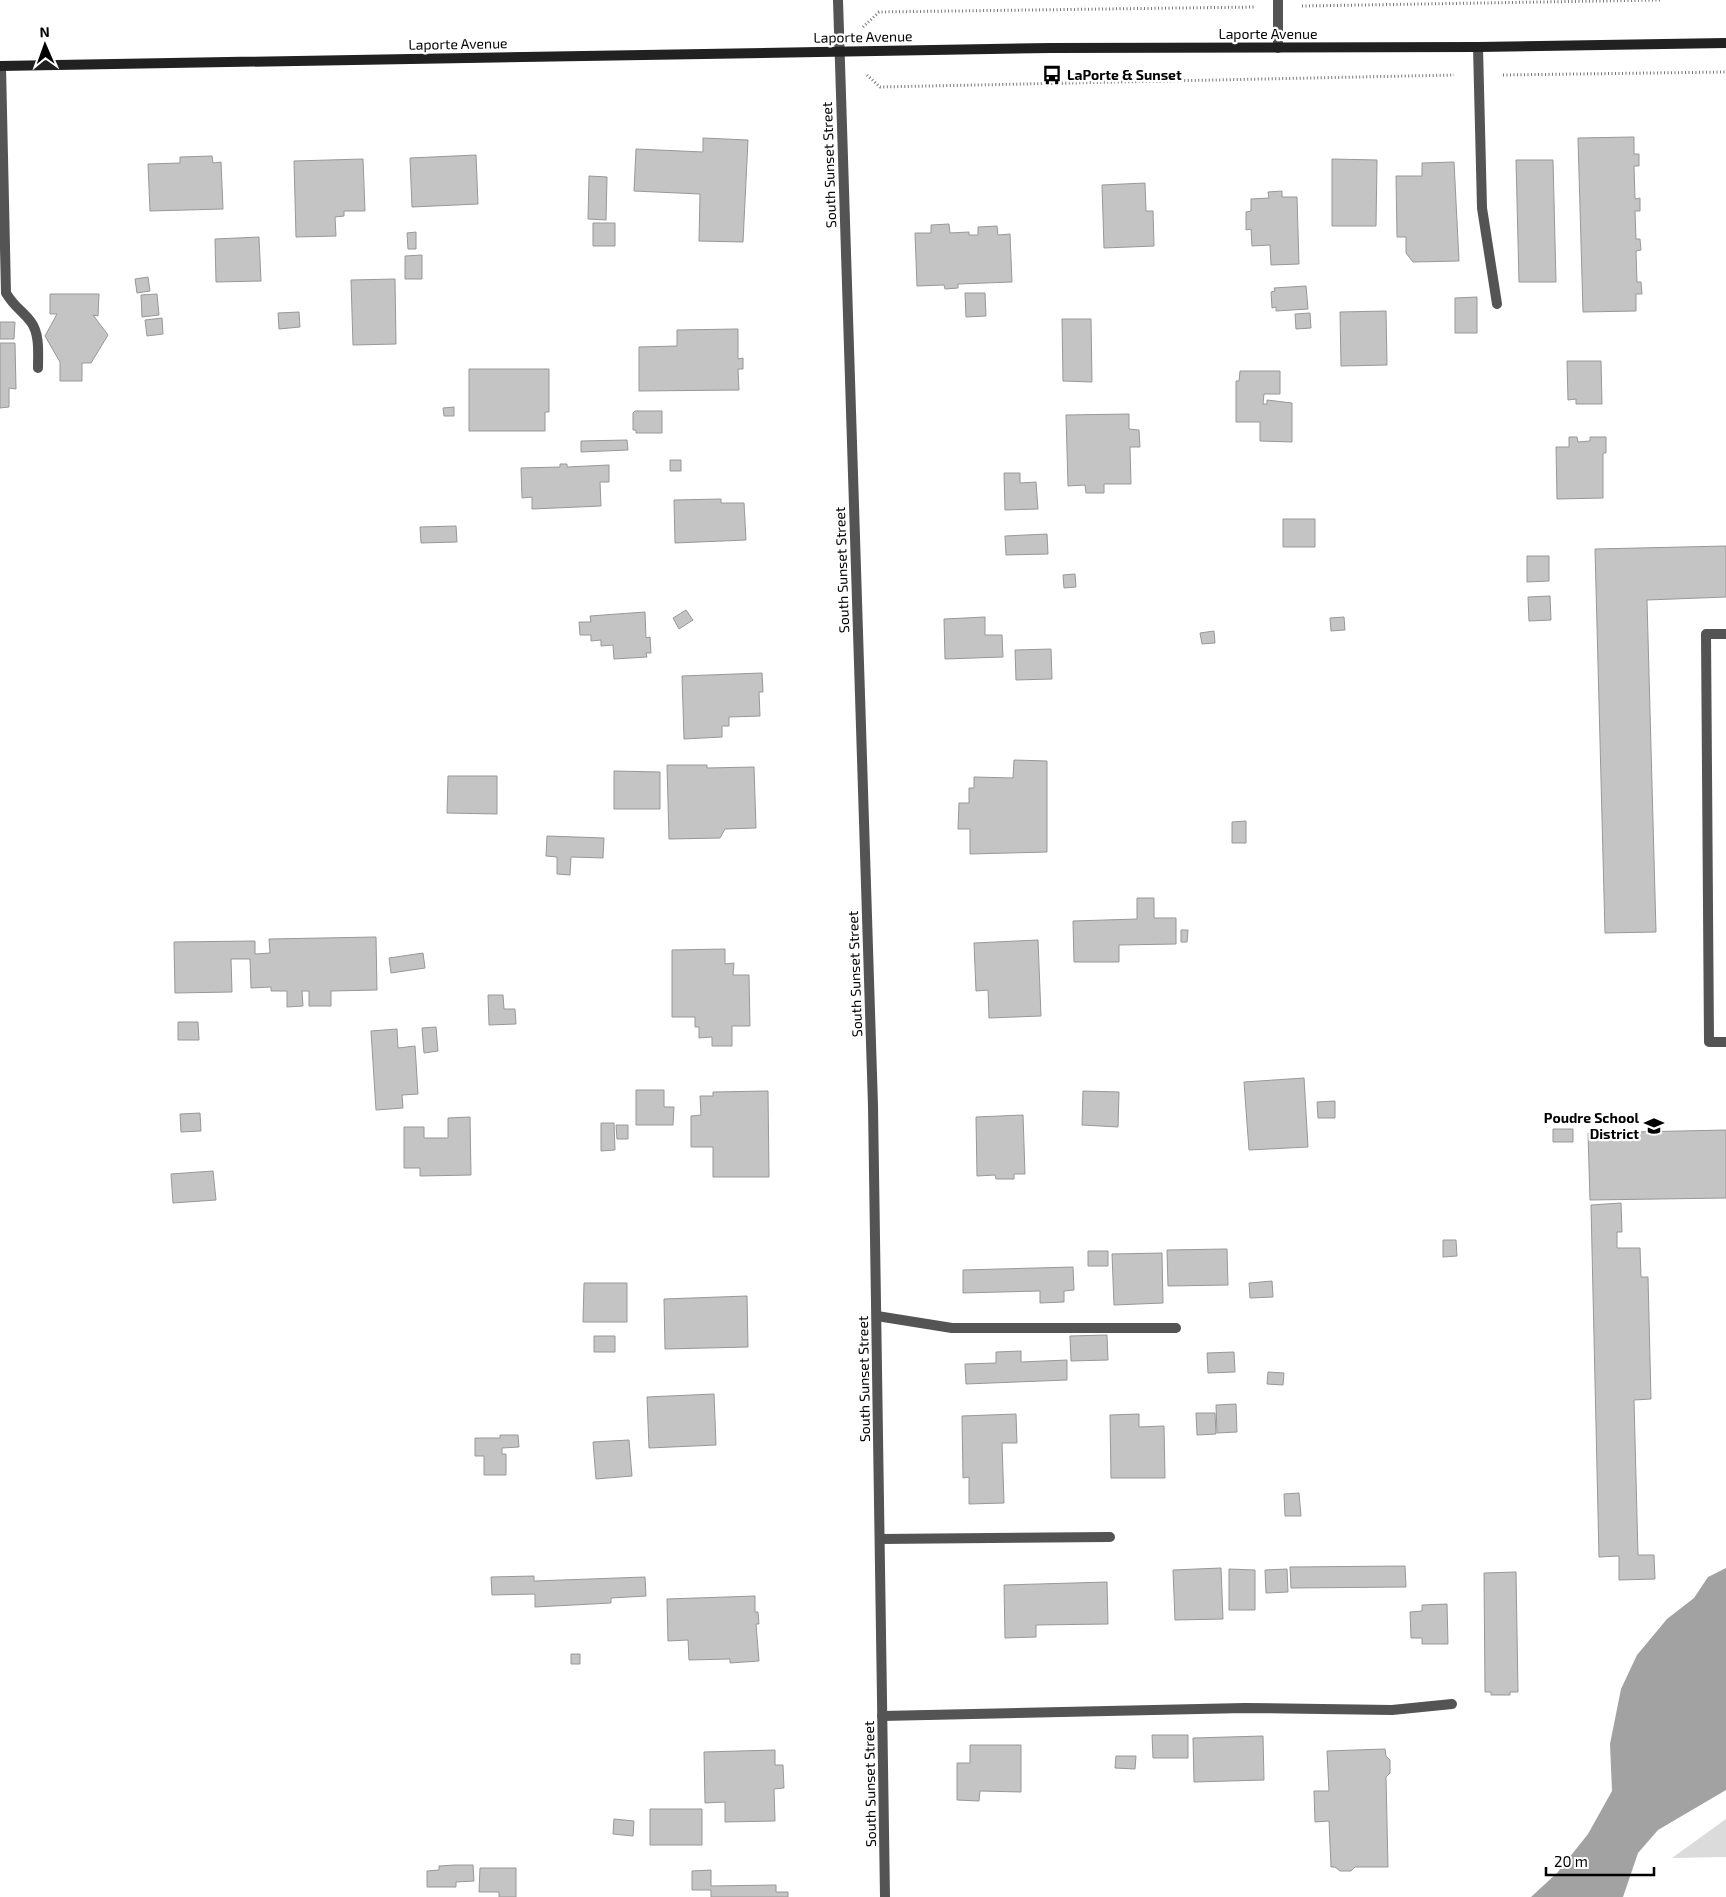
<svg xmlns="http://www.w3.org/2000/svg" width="1726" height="1897" font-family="'Exo 2',sans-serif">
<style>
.green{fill:#dbdbdb}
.water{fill:#a2a2a2}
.building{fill:#c4c4c4;stroke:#989898}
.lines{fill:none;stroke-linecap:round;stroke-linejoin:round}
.path{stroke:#767676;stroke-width:3;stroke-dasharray:1 2.5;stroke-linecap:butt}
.lane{stroke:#545454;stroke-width:10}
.street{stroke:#545454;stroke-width:10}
.secondary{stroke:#212121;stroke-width:10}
.labels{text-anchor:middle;stroke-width:4.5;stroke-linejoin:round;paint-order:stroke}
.street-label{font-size:14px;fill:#000;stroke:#fff}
.poi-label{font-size:14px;font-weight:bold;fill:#000;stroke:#fff;text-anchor:start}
</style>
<rect width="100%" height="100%" fill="#fff"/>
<!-- green -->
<path class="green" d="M1726,1819V1857L1672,1858Z"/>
<!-- water -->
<path class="water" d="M1726,1568V1790L1658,1830L1638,1853L1623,1897H1531L1557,1873L1588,1834L1612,1791L1610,1744L1621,1689L1637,1655L1667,1619L1694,1598L1708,1577Z"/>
<!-- building -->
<path class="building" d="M1634,137V154H1639V166H1634L1635,199L1640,198V211H1635L1636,239H1640L1641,250L1636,251L1637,282H1641L1642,294H1636V311L1583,312L1578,138Z
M703,138L748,140L743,242L699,241L700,194L634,191L636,149L703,152Z
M476,155L478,204L412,207L410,158Z
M212,156L213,163L221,162L223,209L150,211L148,164L180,163V157Z
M363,159L365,211H344V216L335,217L336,236L296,237L294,161Z
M1332,159L1377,160L1376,226H1332Z
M1516,160H1553L1556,282H1519Z
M1454,162L1459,261L1413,262L1406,253V237H1397L1396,176H1422V163Z
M589,176L607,177L606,220L588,219Z
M1145,183L1146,211H1153L1154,246L1104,248L1102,185Z
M1282,191V197H1297L1299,264L1271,265L1270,245L1252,246L1251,229L1246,230V212L1251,211V199L1269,198L1268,192Z
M593,223H615V246H593Z
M949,224L950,233L969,232V235H978V227L997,226L998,235L1010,234L1012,282L958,284V288L945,289L944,285L917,286L915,233H931V225Z
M416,232V249H408L407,233Z
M259,237L261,281L216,282L215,239Z
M422,255V279H405V256Z
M148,277L150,291L137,293L135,279Z
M395,279L396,344L353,345L351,280Z
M1306,286L1308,309L1276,311V307L1272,308L1271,292L1275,291L1274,288Z
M965,293H985L986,316L966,317Z
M50,294H99L98,316L93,315L108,335L91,363H82V381H60V362L45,336L57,314H50Z
M157,294L159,315L142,317L141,295Z
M1477,297V333H1455V298Z
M1386,311L1387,365L1341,366L1340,312Z
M299,312L300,327L279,329L278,313Z
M1310,313L1311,328L1296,329L1295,314Z
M162,318L163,334L147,336L145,320Z
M1062,319H1091L1092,382L1063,381Z
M0,322H15L14,339H0Z
M738,329V359L743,358V369H738L739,390L639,391V347L677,346V330Z
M0,343H15L16,389L9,388V407L0,408Z
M1567,361H1601L1602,404H1576V399L1568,400Z
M469,369H549V412H545V431H469Z
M1240,371H1280V394H1264L1263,404H1267V400L1292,403V442L1260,441V422H1236V381H1239Z
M454,407V416H444L443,408Z
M635,411H662V433H636V430H633V413Z
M1129,414V429L1139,430L1140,447H1130L1131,484H1104V493H1086L1085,485L1068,486L1066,415Z
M1569,437H1577L1578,442L1590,441V437H1606V453H1603V498L1557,499L1556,447H1569Z
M627,440L628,450L581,452V441Z
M670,460H681V471H670Z
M560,464H567V467L609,465V482H600L601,506L532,509V497L522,498L521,468L560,467Z
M1004,473H1020V483L1036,482L1038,509L1005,510Z
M721,499V503H744L746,540L675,543L674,500Z
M1283,519H1315V547H1283Z
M456,526L457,542L421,543L420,527Z
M1047,534L1048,554L1006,555L1005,536Z
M1726,546V597L1647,600L1656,932L1605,933L1595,549Z
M1527,556H1549V581L1527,582Z
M1075,574L1076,587L1064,588L1063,575Z
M1550,596L1551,620L1529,621L1528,597Z
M686,610L693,620L679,629L673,618Z
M645,612L646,638L650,637L651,653H646L647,657L614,659L613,645L601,646V640L591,641V635H580L579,622H591L590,616Z
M985,617V635H1002L1003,657L945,659L944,619Z
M1344,617L1345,630L1331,631L1330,618Z
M1214,631L1215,643L1202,644L1200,633Z
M1051,649L1052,679L1016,680L1015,650Z
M762,673L763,692H759L760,716L729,717V726H722V737L684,739L682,676Z
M1014,760L1047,761V852L970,854V829H958L959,803H969V788H974V777L1013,778Z
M667,765H707V768L754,767L756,828L725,829L720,838L669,839Z
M614,771L660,772V809H614Z
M448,776H497V814L447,813Z
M1246,821V843H1232V822Z
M547,836L604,838L603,858L571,857L570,875L557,874V857L546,856Z
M1137,898H1154V918H1176V944L1119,945V962H1074L1073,921L1137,919Z
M1181,930H1188L1187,942H1181Z
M376,937L377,990L331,991V1006H309V991H302L303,1006L287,1007V991H271V987L251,988L250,959H231L232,992L175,993L174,942L255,941V954L270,953L269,939Z
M1038,940L1041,1016L989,1018L988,990L976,991L974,943Z
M725,949V964L734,963L733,975H749L750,1026H732V1046H712V1037L699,1038V1027H695V1017H672V950Z
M423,953L425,968L391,973L389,958Z
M488,995H503L504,1009H515L516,1024L489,1025Z
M178,1022H198L199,1040H178Z
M436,1027L438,1051L424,1053L422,1028Z
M397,1029L398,1048L415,1046L418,1094L402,1095L403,1108L376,1110L371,1031Z
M1304,1078L1308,1147L1249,1150L1244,1082Z
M636,1090H664V1107H674L673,1125H636Z
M768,1091L769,1177H713V1147H691V1116L701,1115L700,1096H713V1092Z
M1083,1091L1119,1092L1118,1127L1082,1125Z
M1335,1101V1118H1318L1317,1102Z
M200,1113L201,1131L181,1132L180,1114Z
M1023,1115L1025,1174H1014V1179H996L995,1175L977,1176L976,1117Z
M470,1117L471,1175L420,1176V1168H404V1127H424V1138H448V1118Z
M601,1123H614L615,1150L601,1151Z
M616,1125H628V1139H617Z
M1553,1129H1573V1142H1553Z
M1726,1130V1198L1590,1200L1588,1133Z
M213,1171L216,1200L173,1203L171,1174Z
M1621,1203L1622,1232H1617V1248H1640L1641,1277H1648L1651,1399L1634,1400L1638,1555H1654L1655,1579L1619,1580V1556L1599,1557L1591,1205Z
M1443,1240H1456L1457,1256L1443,1257Z
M1227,1249L1228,1285L1168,1286L1167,1250Z
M1088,1251H1108V1266H1088Z
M1162,1253L1163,1303L1114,1305L1112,1254Z
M1073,1267L1074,1290L1064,1291V1302L1040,1303V1291L963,1293V1270Z
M1272,1281L1273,1297L1250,1298L1249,1283Z
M584,1283H627V1322H583Z
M747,1296L748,1347L665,1349L664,1299Z
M1107,1335L1108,1360L1071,1361L1070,1336Z
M594,1336H615V1352H594Z
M1021,1351V1362L1067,1360V1380L966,1384L965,1364L996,1363V1352Z
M1234,1352L1235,1372L1208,1373L1207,1353Z
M1268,1372L1284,1373L1283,1385L1267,1384Z
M714,1394L716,1445L649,1448L647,1397Z
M1236,1404L1237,1432L1217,1433L1216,1405Z
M1196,1413H1215L1216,1434L1197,1435Z
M1016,1414L1017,1443H1002L1004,1503L969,1504V1477L963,1478L962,1416Z
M1139,1414V1427L1164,1426L1165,1478H1111L1110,1415Z
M500,1435H518L519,1447L502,1448V1454H506V1475H484V1456H475V1438H500Z
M629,1440L632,1476L596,1479L593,1442Z
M1299,1493L1301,1516H1285L1284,1494Z
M1405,1566L1406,1587L1291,1588L1290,1567Z
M1221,1568L1223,1619L1175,1620L1173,1570Z
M1229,1569L1255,1570V1610H1229Z
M1287,1569L1288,1592L1266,1593L1265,1570Z
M1516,1572L1518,1692H1510V1695H1491V1692H1485L1484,1573Z
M534,1576V1581L645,1577L646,1596L611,1598V1603L535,1607V1594L492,1595L491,1577Z
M1107,1582L1108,1624L1036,1625V1637L1005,1638L1004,1585Z
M755,1596V1612H758L759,1624H756L759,1661L730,1663V1659L689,1660L688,1640L668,1641L667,1599Z
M1447,1604L1448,1644H1422V1638H1411L1410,1612L1422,1611V1605Z
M571,1654H580V1664H571Z
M1152,1735H1188V1758H1153Z
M1263,1736L1264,1780L1194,1782L1193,1738Z
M970,1745H1021V1792L980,1791L979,1801L957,1800V1763H970Z
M1385,1749L1386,1756L1390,1760V1773L1386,1777L1388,1867H1355L1351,1871H1340L1335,1867H1331L1329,1821L1315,1822L1314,1791H1329L1327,1751Z
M775,1750V1765H783L784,1788L774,1789L775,1821L725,1822V1802L705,1803L704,1752Z
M1116,1756H1136L1135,1769L1115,1768Z
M650,1809H702V1845H650Z
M614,1819L634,1821L633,1836L613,1834Z
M455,1865H473L474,1881L456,1882V1887H427V1871L439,1870V1866Z
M480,1868H516V1897H499V1892H479Z
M711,1870V1886L776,1885V1892H788V1897H711V1890H692V1871Z"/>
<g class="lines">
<!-- path -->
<path class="path" d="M1302,6L1661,0
M863,27L879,12L1256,7
M867,75L880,87L1454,75
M1503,75L1726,72"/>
<!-- lane -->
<path class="lane" d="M1278,0V48
M1478,47L1482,208L1497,304
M1,66L6,293C15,308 22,310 31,322C40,334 38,354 38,368
M1726,634H1706L1709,1042H1726
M877,1316L952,1328H1176
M880,1539L1110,1537
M882,1716L1245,1708L1392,1710L1452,1704"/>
<!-- street -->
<path class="street" d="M838,0L873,1106L885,1897"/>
<!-- secondary -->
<path class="secondary" d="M0,66L1051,48L1478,47L1726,43"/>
</g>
<!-- icons -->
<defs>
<symbol id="bus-bare" viewBox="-9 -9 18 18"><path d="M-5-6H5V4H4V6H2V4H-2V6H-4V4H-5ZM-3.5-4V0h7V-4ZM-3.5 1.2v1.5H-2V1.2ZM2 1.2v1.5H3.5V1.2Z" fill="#000" stroke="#fff" stroke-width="2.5" paint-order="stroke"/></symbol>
<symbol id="school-bare" viewBox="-9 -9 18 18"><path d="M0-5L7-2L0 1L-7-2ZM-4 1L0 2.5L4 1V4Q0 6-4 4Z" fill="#000" stroke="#fff" stroke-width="2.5" paint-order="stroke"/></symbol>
</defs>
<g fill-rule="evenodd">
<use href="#bus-bare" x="1038" y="61" width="28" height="28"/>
<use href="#school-bare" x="1640" y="1112" width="28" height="28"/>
</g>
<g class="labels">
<!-- street labels -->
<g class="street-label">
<text x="1268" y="39">Laporte Avenue</text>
<text transform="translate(863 37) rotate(-1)" y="5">Laporte Avenue</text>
<text transform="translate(458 44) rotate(-1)" y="5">Laporte Avenue</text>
<text transform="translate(829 165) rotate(-92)" y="5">South Sunset Street</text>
<text transform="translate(842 570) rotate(-92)" y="5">South Sunset Street</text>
<text transform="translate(855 974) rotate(-92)" y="5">South Sunset Street</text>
<text transform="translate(864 1379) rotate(-91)" y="5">South Sunset Street</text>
<text transform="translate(870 1784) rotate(-91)" y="5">South Sunset Street</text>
</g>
<!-- poi labels -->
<g class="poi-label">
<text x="1067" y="80">LaPorte &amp; Sunset</text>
<text x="1639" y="1123" text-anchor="end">Poudre School<tspan x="1639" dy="16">District</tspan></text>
</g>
</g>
<!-- north arrow -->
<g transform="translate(45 45) rotate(358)" stroke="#ffffff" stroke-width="4" paint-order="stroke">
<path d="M0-4L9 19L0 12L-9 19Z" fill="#000000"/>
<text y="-8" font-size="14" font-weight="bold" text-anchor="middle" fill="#000000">N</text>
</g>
<!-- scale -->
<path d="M1546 1867v8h108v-8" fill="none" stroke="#000000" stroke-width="2.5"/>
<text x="1554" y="1867" font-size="15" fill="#000000" stroke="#ffffff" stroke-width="4" paint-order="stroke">20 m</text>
</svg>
